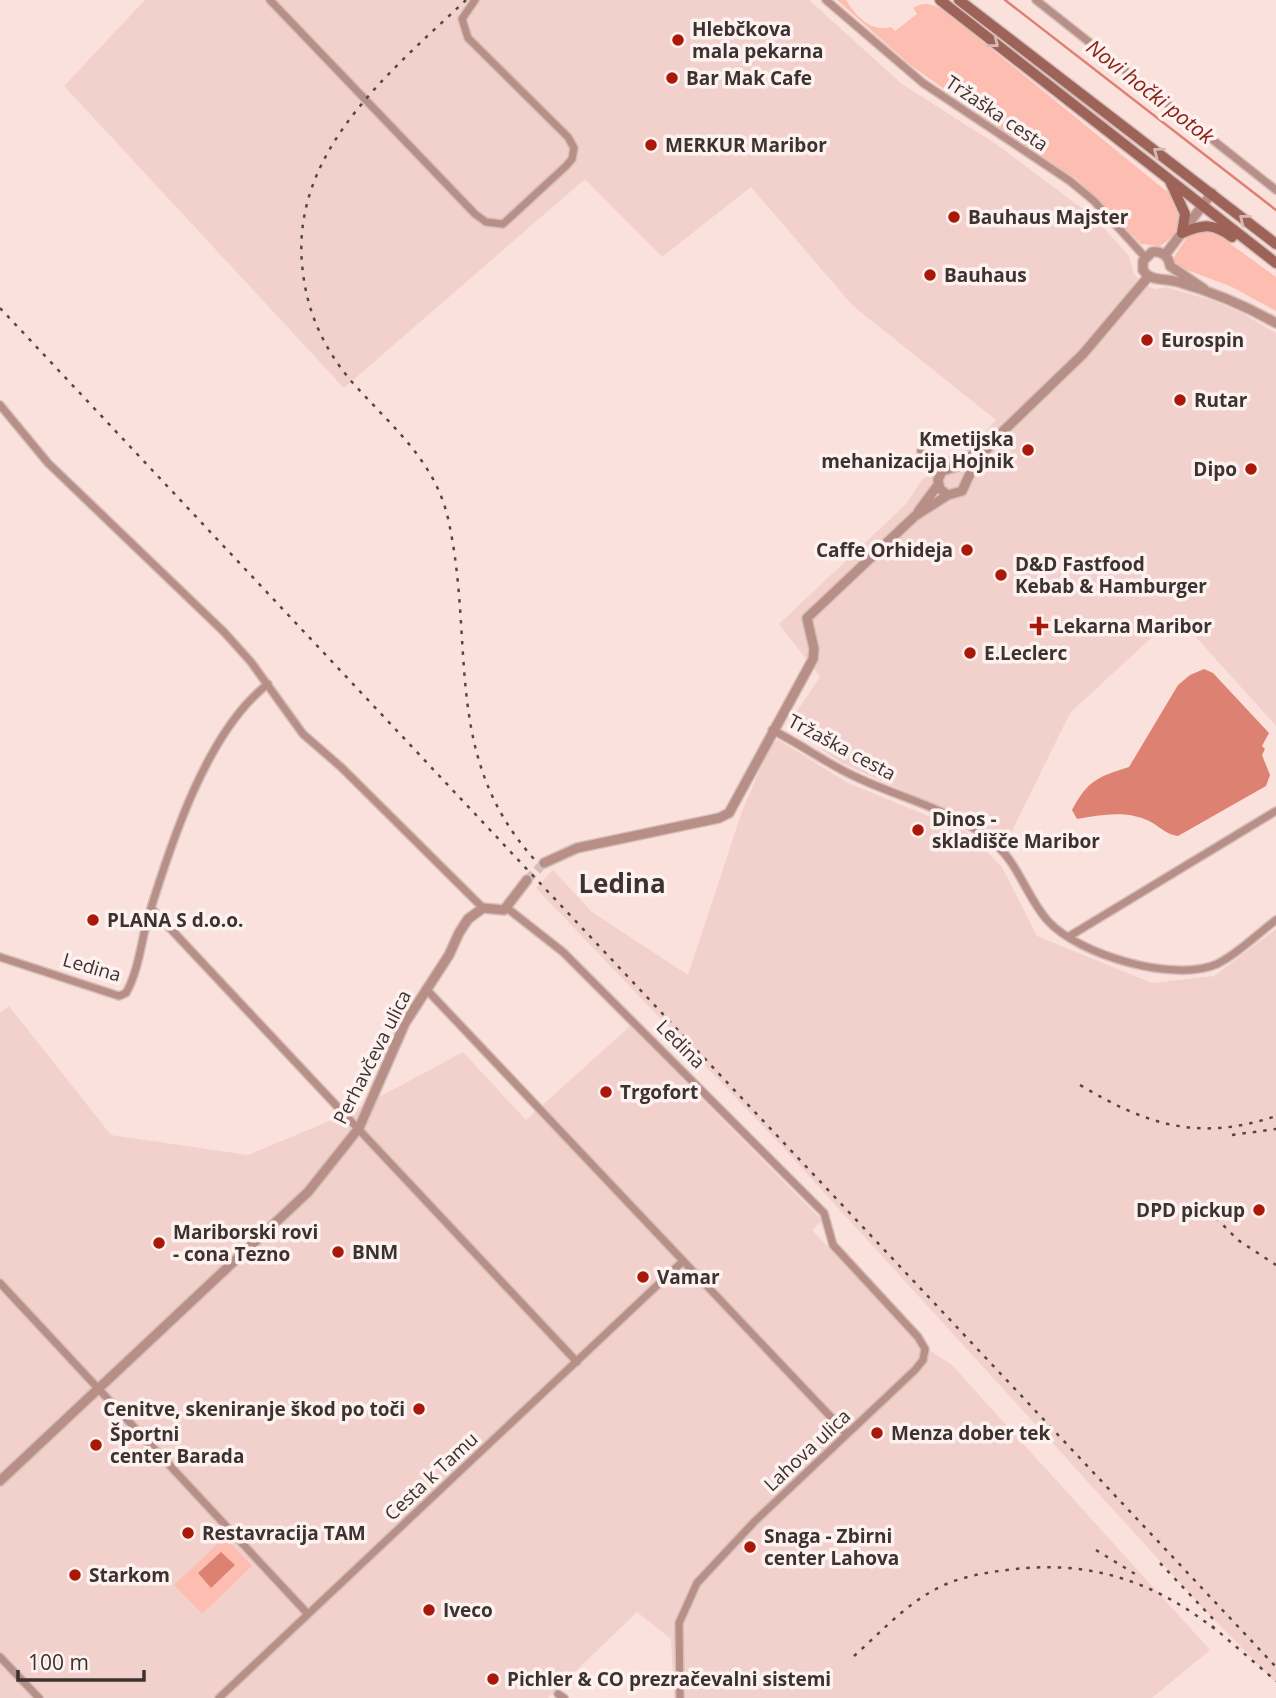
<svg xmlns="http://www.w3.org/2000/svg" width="1276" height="1698" font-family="'Open Sans',sans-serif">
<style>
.built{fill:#f2d1cc}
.green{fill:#febdb1}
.water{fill:#dd8273}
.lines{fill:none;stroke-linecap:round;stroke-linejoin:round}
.stream{stroke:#dd8273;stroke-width:2.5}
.tertiary-tunnel{stroke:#d5beba;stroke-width:9;stroke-dasharray:9 4.5;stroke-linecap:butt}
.minor-casing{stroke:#d5beba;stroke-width:10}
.tertiary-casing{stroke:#d5beba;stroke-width:12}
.secondary-casing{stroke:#d5beba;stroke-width:13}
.minor{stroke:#b88f87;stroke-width:7}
.tertiary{stroke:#b88f87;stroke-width:9}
.secondary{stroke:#9d6359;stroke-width:10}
.rail{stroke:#544846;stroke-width:2.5;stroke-dasharray:3.5 7;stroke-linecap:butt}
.oneway{stroke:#d7b9b4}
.poi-dot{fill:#a91809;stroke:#fdf2f0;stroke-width:2.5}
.labels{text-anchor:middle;stroke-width:7;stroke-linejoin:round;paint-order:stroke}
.poi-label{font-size:19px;font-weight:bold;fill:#3c3230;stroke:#fdf2f0;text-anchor:start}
.street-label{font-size:19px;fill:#3c3230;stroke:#fdf2f0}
.water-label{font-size:21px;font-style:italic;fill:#8d2216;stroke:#fdf2f0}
.district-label{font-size:26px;font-weight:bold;fill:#3c3230;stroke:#fdf2f0}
</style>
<rect width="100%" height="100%" fill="#fbe1dc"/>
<!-- built -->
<path class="built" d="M145,0H809L902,84L996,144L1095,218L1129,256L1134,274L1145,285L1155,289L1166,287L1214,301L1242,313L1276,333V726L1176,615L1070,713L1008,839L840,762L787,726L820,677L779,624L906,504L922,480L948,456L959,453L978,439L996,420L853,306L751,187L662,257L585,179L344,388L64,86Z
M779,740L848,783L967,832L1002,867L1037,936L1152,983L1214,976L1276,929V1683L1201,1606L778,1142L536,888L553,870L592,912L688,975L742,811L772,742Z
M9,1006L111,1135L248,1155L353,1111L463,1052L526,1120L630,1026L822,1220L812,1230L919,1344L951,1364L1210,1650L1152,1698H674L671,1639L637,1612L548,1698H0V1013Z"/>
<!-- green -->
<path class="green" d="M837,0H846C856,16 871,33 891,27L895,31L917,14L913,8C924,1 934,4 945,11L1176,199C1184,220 1178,235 1160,246L1141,244L1075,178L1031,151L909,64Z
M1203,230L1214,232L1276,277V311L1230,286L1176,266L1174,257L1188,236Z
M225,1537L252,1566L202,1614L174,1585Z"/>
<!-- water -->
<path class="water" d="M1204,669L1213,673L1269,733L1262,746L1265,749L1262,755L1270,775L1266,786L1178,836C1167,835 1159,826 1149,821C1126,810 1101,815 1077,819L1072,810C1088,780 1098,777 1129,767L1178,685L1190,675Z
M221,1552L235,1565L211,1588L198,1573Z"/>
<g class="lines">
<!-- stream -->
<path class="stream" d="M1005,0L1276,210"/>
<!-- tertiary-tunnel -->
<path class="tertiary-tunnel" d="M527,880L544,863"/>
<defs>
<path id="minor" d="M270,0L475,214L486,222L503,224L566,166L572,159L574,148L568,137L468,38L462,19L475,0
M826,0L923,83L1070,181L1094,201L1145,257
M1036,0L1276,190
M0,405L48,463L224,632L251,662L303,734L341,767L483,908
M921,451L942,471
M772,730C801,744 827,764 856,777C900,798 957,811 994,843C1019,864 1027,898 1048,921C1079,955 1174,983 1217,964C1238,954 1257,934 1276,920
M151,908L577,1362
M507,908L563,952L824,1213L833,1245L918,1337L925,1349L923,1360L915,1370L754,1522L697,1583L679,1623L680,1698
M1068,937L1276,811
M0,957L119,996L126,993C138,972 141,944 147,921C169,849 206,731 268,684
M426,989L847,1434
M0,1283L307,1613
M0,1657L39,1698
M558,1694L564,1698
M219,1698L682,1262"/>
<path id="tertiary" d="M1165,255L1212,193
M1204,289L1170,266C1169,256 1162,251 1152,252L1143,261V270C1150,282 1165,278 1178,282C1213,292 1244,305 1276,323
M997,437L956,467L942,471L938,480L940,489L948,495L962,491L974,465L997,437L1083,354L1148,277
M918,512L938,485
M544,863L577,848L719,818L729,813L813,659L814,649L807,618L915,516L948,495
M0,1481L308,1192L359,1128L405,1023L449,955L459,933L468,919L483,908L504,910L527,880"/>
<path id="secondary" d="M940,0L1276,263
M959,0L1276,244
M1170,181L1185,214L1182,233
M1182,233C1204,224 1213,223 1232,237"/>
</defs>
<!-- minor casing -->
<use href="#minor" class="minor-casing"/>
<!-- tertiary casing -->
<use href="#tertiary" class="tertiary-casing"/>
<!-- secondary casing -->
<use href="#secondary" class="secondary-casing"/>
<!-- minor -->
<use href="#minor" class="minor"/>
<!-- tertiary -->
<use href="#tertiary" class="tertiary"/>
<!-- secondary -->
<use href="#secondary" class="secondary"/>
<!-- rail -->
<path class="rail" d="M466,0C389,73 287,154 303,273C308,315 325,350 352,382C391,426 437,462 449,523C475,645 442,756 534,859
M0,308L1276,1667
M1080,1085C1147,1125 1199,1142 1276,1116
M1232,1135L1276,1129
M1216,1218L1238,1240L1276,1265
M1096,1550L1140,1577
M1160,1563L1215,1621
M1212,1626L1276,1681
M854,1656C880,1633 905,1605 936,1589C958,1577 983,1573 1007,1570C1090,1559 1155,1581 1220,1633"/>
</g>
<!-- one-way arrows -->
<defs><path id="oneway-chevron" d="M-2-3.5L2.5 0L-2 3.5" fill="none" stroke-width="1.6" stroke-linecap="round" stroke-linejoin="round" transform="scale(1.75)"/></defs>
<g class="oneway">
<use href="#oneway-chevron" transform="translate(994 43) rotate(38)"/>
<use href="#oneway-chevron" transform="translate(1158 152) rotate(-143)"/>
<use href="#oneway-chevron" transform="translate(1244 219) rotate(-142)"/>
</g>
<!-- markers -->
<g class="poi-dot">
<circle cx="678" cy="40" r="7"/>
<circle cx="672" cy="78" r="7"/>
<circle cx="651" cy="145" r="7"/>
<circle cx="954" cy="217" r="7"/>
<circle cx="930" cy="275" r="7"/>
<circle cx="1147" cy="340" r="7"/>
<circle cx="1180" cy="400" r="7"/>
<circle cx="1028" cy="450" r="7"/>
<circle cx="1251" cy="469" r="7"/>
<circle cx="967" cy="550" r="7"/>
<circle cx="1001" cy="575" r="7"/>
<path d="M1035.5 615.5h7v7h7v7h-7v7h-7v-7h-7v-7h7z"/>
<circle cx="970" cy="653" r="7"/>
<circle cx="918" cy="830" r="7"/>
<circle cx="93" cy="920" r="7"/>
<circle cx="606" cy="1092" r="7"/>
<circle cx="1259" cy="1210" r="7"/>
<circle cx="159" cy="1243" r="7"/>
<circle cx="338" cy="1252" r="7"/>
<circle cx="643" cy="1277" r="7"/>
<circle cx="419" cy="1409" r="7"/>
<circle cx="877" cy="1433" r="7"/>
<circle cx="96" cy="1445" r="7"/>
<circle cx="188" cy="1533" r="7"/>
<circle cx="750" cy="1547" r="7"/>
<circle cx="75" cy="1575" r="7"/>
<circle cx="429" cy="1610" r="7"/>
<circle cx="493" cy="1679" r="7"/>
</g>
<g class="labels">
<!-- poi labels -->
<g class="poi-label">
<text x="692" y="36">Hlebčkova<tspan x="692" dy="22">mala pekarna</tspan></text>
<text x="686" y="85">Bar Mak Cafe</text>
<text x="665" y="152">MERKUR Maribor</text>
<text x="968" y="224">Bauhaus Majster</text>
<text x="944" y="282">Bauhaus</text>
<text x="1161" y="347">Eurospin</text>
<text x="1194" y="407">Rutar</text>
<text x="1014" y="446" text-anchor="end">Kmetijska<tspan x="1014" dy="22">mehanizacija Hojnik</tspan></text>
<text x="1237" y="476" text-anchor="end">Dipo</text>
<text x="953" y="557" text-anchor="end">Caffe Orhideja</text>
<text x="1015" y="571">D&amp;D Fastfood<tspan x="1015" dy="22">Kebab &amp; Hamburger</tspan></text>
<text x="1053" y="633">Lekarna Maribor</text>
<text x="984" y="660">E.Leclerc</text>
<text x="932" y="826">Dinos -<tspan x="932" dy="22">skladišče Maribor</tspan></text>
<text x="107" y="927">PLANA S d.o.o.</text>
<text x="620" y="1099">Trgofort</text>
<text x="1245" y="1217" text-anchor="end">DPD pickup</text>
<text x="173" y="1239">Mariborski rovi<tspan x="173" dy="22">- cona Tezno</tspan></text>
<text x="352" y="1259">BNM</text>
<text x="657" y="1284">Vamar</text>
<text x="405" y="1416" text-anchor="end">Cenitve, skeniranje škod po toči</text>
<text x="891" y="1440">Menza dober tek</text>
<text x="110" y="1441">Športni<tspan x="110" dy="22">center Barada</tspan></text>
<text x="202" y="1540">Restavracija TAM</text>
<text x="764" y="1543">Snaga - Zbirni<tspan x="764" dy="22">center Lahova</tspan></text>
<text x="89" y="1582">Starkom</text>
<text x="443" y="1617">Iveco</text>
<text x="507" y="1686">Pichler &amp; CO prezračevalni sistemi</text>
</g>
<!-- street labels -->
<g class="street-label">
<text transform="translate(997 113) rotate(34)" y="7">Tržaška cesta</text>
<text transform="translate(842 747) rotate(28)" y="7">Tržaška cesta</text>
<text transform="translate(92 967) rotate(16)" y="7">Ledina</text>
<text transform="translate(681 1044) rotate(45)" y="7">Ledina</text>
<text transform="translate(372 1057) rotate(-63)" y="7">Perhavčeva ulica</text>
<text transform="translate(807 1450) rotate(-43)" y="7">Lahova ulica</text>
<text transform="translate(431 1476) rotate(-43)" y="7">Cesta k Tamu</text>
</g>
<!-- water labels -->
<g class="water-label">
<text transform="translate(1150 92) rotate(38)" y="7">Novi hočki potok</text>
</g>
<!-- district labels -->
<g class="district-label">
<text x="622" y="893">Ledina</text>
</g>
</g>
<!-- scale -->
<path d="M18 1670v10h126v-10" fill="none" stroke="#3c3230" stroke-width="3.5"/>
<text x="28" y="1670" font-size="21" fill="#3c3230" stroke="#fdf2f0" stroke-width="5" paint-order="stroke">100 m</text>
</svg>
